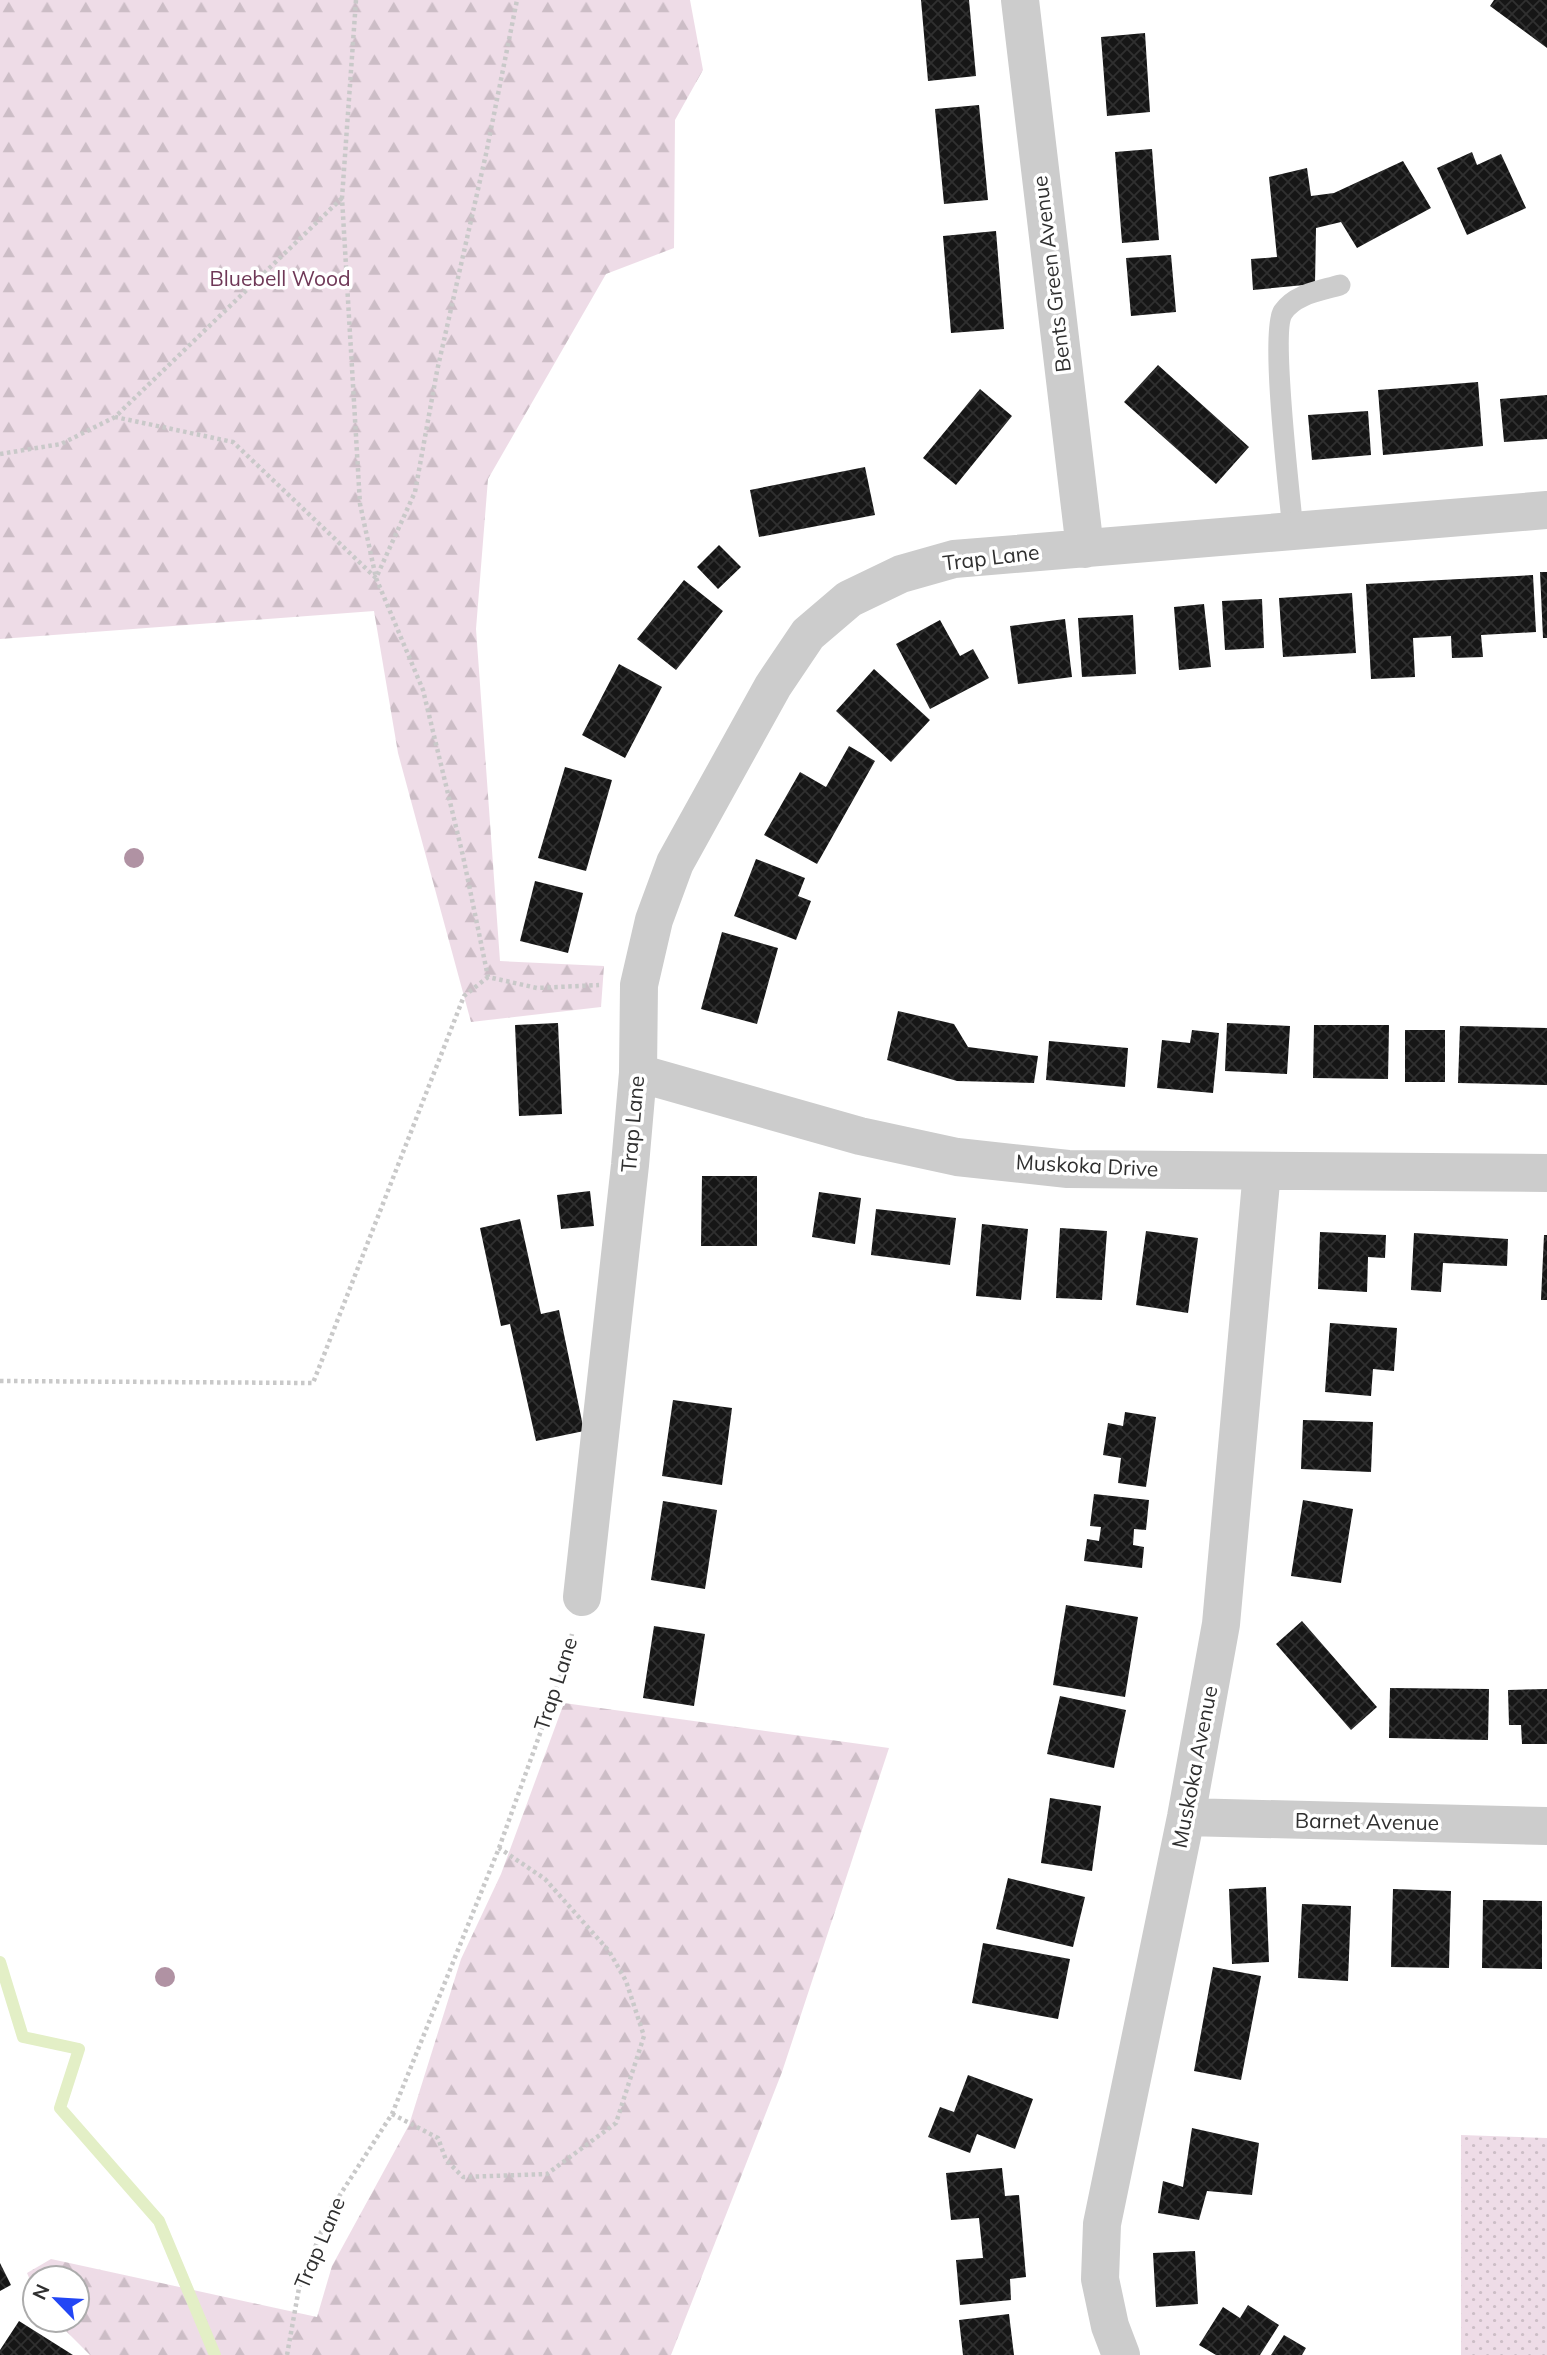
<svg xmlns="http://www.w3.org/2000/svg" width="1547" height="2355" font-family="Mulish,sans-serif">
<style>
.forest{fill:url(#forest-firs)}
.park{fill:url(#park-dots)}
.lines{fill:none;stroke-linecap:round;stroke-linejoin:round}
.stream{stroke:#e3efc6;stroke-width:12}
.building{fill:url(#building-cross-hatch)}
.path{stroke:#c9c9c9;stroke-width:4.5;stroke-dasharray:3.5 3.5;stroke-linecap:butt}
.lane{stroke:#ccc;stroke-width:21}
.street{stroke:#ccc;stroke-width:38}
.tree{fill:#b092a3}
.labels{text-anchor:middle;stroke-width:7;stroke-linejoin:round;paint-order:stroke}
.street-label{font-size:21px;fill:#2f2f2f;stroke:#fff}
.park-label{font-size:21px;fill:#6f3857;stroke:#fff}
</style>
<defs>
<pattern id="forest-firs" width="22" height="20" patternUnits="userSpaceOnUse" patternTransform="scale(1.75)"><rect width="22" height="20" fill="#eedce7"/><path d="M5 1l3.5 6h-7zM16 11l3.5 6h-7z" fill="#ccbdc6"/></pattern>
<pattern id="park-dots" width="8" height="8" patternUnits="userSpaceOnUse" patternTransform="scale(1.75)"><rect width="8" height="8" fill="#eedce7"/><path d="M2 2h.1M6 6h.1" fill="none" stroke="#ccbdc6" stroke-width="1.8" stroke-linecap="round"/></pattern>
<pattern id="building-cross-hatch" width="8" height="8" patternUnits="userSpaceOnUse" patternTransform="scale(1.75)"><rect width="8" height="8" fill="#161616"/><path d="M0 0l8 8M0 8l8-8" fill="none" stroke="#303030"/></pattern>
</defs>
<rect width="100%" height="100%" fill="#fff"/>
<!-- forest -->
<path class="forest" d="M0,0H690L703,70L675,120L674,248L606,274L488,479L476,629L500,961L604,966L601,1007L471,1022L398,753L374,611L0,639Z
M564,1703L889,1748L782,2072L671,2355H90L55,2320H77V2278H35V2292L27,2273L51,2259L317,2317L332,2266L409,2125L461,1959L501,1874Z"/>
<!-- park -->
<path class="park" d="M1461,2135L1547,2138V2355H1461Z"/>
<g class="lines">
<!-- stream -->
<path class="stream" d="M0,1962L23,2037L79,2049L60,2108L159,2221L215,2355"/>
</g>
<!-- building -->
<path class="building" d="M921,0H969L976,76L928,81Z
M1494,0H1547V48L1490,6Z
M1145,33L1150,112L1107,116L1101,37Z
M979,105L988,200L944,204L935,109Z
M1152,149L1159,240L1122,243L1115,152Z
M1472,152L1477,165L1501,154L1526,208L1467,235L1437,168Z
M1403,161L1431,208L1357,248L1341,222L1316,228L1315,284L1253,290L1251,259L1277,257L1269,177L1307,168L1311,196L1334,193Z
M996,231L1004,329L951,333L943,236Z
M1171,255L1176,312L1131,316L1126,258Z
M1158,365L1249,447L1216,484L1124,402Z
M1478,382L1483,446L1383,455L1378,390Z
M980,389L1012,416L956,485L923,458Z
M1547,395V439L1504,442L1500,399Z
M1368,411L1371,455L1312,460L1308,415Z
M865,467L875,515L759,537L750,490Z
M719,545L741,567L718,589L697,567Z
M1540,572H1547V638H1543Z
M1533,575L1536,632L1481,635L1483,657L1452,658L1451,636L1413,638L1415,677L1371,679L1366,584Z
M684,580L723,611L676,670L637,639Z
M1352,593L1356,653L1283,657L1279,598Z
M1262,599L1264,648L1225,650L1222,601Z
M1204,604L1211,667L1179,670L1174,607Z
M1133,615L1136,674L1082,677L1078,618Z
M1065,619L1072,677L1018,684L1010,626Z
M940,620L960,656L973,649L989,678L930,709L896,644Z
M619,664L662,687L625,758L582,735Z
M874,669L930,720L891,762L836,711Z
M849,746L875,761L817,864L764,835L800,772L826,787Z
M565,767L612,780L586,871L538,858Z
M756,859L805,878L798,896L811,901L796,940L734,916Z
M535,881L583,893L568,953L520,941Z
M722,932L778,948L757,1024L701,1009Z
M898,1011L954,1024L968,1047L1038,1056L1034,1083L957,1081L887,1060Z
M558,1023L562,1114L519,1116L515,1025Z
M1227,1023L1290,1026L1287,1074L1225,1071Z
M1314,1025H1389L1388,1079L1313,1078Z
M1460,1026L1547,1028V1085L1458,1083Z
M1192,1030L1219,1033L1213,1093L1157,1088L1162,1040L1190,1043Z
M1405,1030H1445V1082H1405Z
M1049,1041L1128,1048L1125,1087L1046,1080Z
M702,1176H757V1246H701Z
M590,1191L594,1226L561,1229L557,1195Z
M819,1192L861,1198L855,1244L812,1237Z
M876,1209L956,1218L950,1265L871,1255Z
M520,1219L541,1314L559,1310L584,1431L536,1441L510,1324L501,1326L480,1228Z
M982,1224L1028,1229L1021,1300L976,1296Z
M1060,1228L1107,1231L1102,1300L1056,1298Z
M1146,1231L1198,1238L1188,1313L1136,1305Z
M1320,1232L1386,1235L1385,1258L1368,1257L1367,1292L1318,1289Z
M1414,1233L1508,1239L1507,1266L1443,1263L1441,1292L1411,1290Z
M1544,1235H1547V1300H1541Z
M1330,1323L1397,1328L1394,1371L1373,1369L1371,1396L1325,1392Z
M673,1400L732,1408L722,1485L662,1476Z
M1125,1412L1156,1417L1146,1487L1118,1483L1121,1458L1103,1455L1108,1423L1123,1426Z
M1303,1420L1373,1422L1371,1472L1301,1469Z
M1094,1494L1149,1500L1146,1530L1134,1529L1133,1545L1144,1547L1142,1568L1084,1561L1087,1539L1099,1541L1101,1527L1090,1526Z
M1303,1500L1353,1509L1341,1583L1291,1576Z
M663,1501L717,1510L705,1589L651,1580Z
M1066,1605L1138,1617L1125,1697L1053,1685Z
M1302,1621L1377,1707L1351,1730L1276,1644Z
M654,1626L705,1634L694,1706L643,1698Z
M1390,1688L1489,1689L1488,1740L1389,1738Z
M1547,1689V1744H1522L1521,1725H1509L1508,1690Z
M1060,1696L1126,1710L1114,1768L1047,1754Z
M1050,1798L1101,1806L1092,1871L1041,1863Z
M1008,1878L1085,1897L1073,1947L996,1929Z
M1266,1887L1269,1962L1232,1964L1229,1889Z
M1393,1889L1451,1891L1449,1968L1391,1967Z
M1483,1900L1542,1901V1969L1482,1968Z
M1302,1904L1351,1906L1348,1981L1298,1978Z
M983,1943L1070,1959L1058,2019L972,2003Z
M1213,1967L1261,1976L1241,2080L1194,2071Z
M968,2075L1033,2099L1015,2149L977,2134L970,2153L928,2137L940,2107L954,2112Z
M1192,2128L1259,2143L1252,2195L1207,2191L1199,2220L1158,2213L1163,2181L1183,2187Z
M1002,2168L1005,2196L1019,2195L1026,2277L1010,2279L1011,2300L960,2305L956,2260L983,2258L979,2218L951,2220L946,2173Z
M1195,2251L1198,2304L1156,2307L1153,2253Z
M0,2263L11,2285L0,2291Z
M1248,2305L1279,2325L1260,2355H1216L1199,2345L1223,2307L1240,2318Z
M1009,2314L1014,2355H963L959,2320Z
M19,2321L73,2355H0V2350Z
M1284,2335L1306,2348L1302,2355H1271Z"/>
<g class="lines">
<!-- path -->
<path class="path" d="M356,0L342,198L360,504L376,578L423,690L463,856L488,977L537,988L599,985
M342,198L115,417L233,442L376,578L415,492L437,371L486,154L517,0
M0,454L61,444L115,417
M0,1381L313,1383L464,996L488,977
M392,2114L438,2138L446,2160L463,2177L547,2174L616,2123L644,2036L626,1981L609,1951L545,1879L499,1848
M287,2355L299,2288L329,2212L392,2114L499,1848L561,1675L572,1634"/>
<!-- lane -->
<path class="lane" d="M1293,531C1290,498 1270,331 1283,312C1295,294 1320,291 1340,285"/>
<!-- street -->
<path class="street" d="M1020,0L1085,549
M638,1073L860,1136L957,1157L1068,1169L1547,1173
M582,1597L630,1165L638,1073L639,985L654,920L675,863L773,686L808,634L849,599L901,574L954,559L1547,510
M1186,1817L1547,1826
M1121,2355L1110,2326L1100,2279L1102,2224L1186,1817L1221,1624L1262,1171"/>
</g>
<!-- trees -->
<g class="tree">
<circle cx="134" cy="858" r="10"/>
<circle cx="165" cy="1977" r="10"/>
</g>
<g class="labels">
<!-- street labels -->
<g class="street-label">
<text transform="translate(1052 274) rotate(-97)" y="7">Bents Green Avenue</text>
<text transform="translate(991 558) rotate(-7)" y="7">Trap Lane</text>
<text transform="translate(633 1124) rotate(-85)" y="7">Trap Lane</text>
<text transform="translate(1087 1166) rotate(3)" y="7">Muskoka Drive</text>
<text transform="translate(556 1684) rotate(-72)" y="7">Trap Lane</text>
<text transform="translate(1195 1767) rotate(-79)" y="7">Muskoka Avenue</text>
<text transform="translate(1367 1822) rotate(1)" y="7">Barnet Avenue</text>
<text transform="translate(320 2243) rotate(-67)" y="7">Trap Lane</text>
</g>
<!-- park labels -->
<g class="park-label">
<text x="280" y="286">Bluebell Wood</text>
</g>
</g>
<!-- north arrow -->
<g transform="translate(56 2299) rotate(295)"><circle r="33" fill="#ffffff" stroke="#acacac" stroke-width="2"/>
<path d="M0-5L12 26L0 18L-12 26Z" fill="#2246f5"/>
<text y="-10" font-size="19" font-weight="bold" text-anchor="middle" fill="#2f2f2f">N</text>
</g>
</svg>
